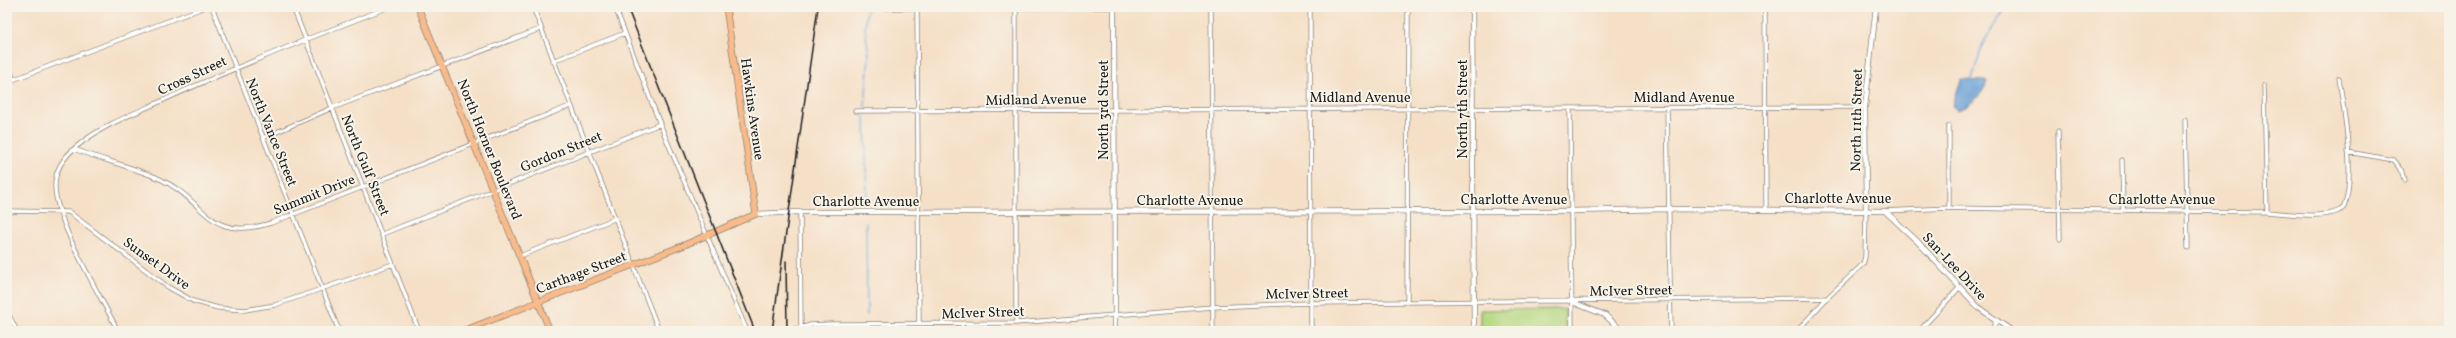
<svg xmlns="http://www.w3.org/2000/svg" width="2456" height="338" font-family="Vollkorn,serif">
<style>
.green{fill:#b4d77f;stroke:#687a4e}
.water{fill:#6aa0d7;stroke:#435e7a}
.lines{fill:none;stroke-linecap:round;stroke-linejoin:round}
.stream{stroke:#6aa0d7;stroke-width:1.5}
.minor-casing{stroke:#887e72;stroke-width:5}
.tertiary-casing{stroke:#887e72;stroke-width:6}
.primary-casing{stroke:#887e72;stroke-width:7}
.minor{stroke:#fff;stroke-width:3.5}
.tertiary{stroke:#fff;stroke-width:4.5}
.primary{stroke:#fabb8b;stroke-width:5.5}
.rail{stroke:#1c1c1c;stroke-width:1.5}
.labels{text-anchor:middle;stroke-width:4;stroke-linejoin:round;paint-order:stroke}
.street-label{font-size:14px;fill:#1c1c1c;stroke:#f7f3e8}
</style>
<rect width="100%" height="100%" fill="#f7f3e8"/>
<filter id="ink" filterUnits="userSpaceOnUse"><feTurbulence type="fractalNoise" baseFrequency=".025" numOctaves="2"/><feDisplacementMap in="SourceGraphic" scale="8" xChannelSelector="R" yChannelSelector="G"/><feConvolveMatrix kernelMatrix="1 2 1 2 8 2 1 2 1" color-interpolation-filters="sRGB"/></filter>
<filter id="wash" filterUnits="userSpaceOnUse"><feTurbulence type="fractalNoise" baseFrequency=".012" numOctaves="4" result="noise"/><feDisplacementMap in="SourceGraphic" scale="16" xChannelSelector="R" yChannelSelector="G"/><feGaussianBlur stdDeviation="0.9" result="paint"/><feColorMatrix in="noise" values="0 0 0 0 0 0 0 0 0 0 0 0 0 0 0 0 0 1.4 0 .05"/><feComposite in="paint" operator="in"/></filter>
<g filter="url(#wash)">
<rect width="100%" height="100%" fill="#f5e0c7"/>
<!-- green -->
<path class="green" d="M1565,309V331H1480V310Z"/>
<!-- water -->
<path class="water" d="M1961,80L1987,81C1985,93 1968,108 1957,110L1952,106Z"/>
<g class="lines">
<!-- stream -->
<path class="stream" d="M2441,7L2449,9
M1971,82L1983,43L2006,7
M865,107L869,55L865,29L867,7
M865,115L867,203
M866,223L867,315"/>
</g>
</g>
<g filter="url(#ink)">
<g class="lines">
<defs>
<path id="minor" d="M212,7L339,331
M293,7L419,331
M533,7L659,331
M615,7L660,124L747,331
M917,7L919,324
M1211,7L1213,331
M1310,7L1311,331
M1765,7L1766,210
M877,8L1246,7
M1016,8V323
M616,11L648,7
M553,61L625,33
M7,64L14,80
M7,82L205,7
M2264,85L2267,212
M1667,108L1671,331
M1570,109L1572,331
M855,111L1865,107
M2185,120L2188,248
M2058,131L2060,239
M263,138L332,108L540,29
M74,149C102,160 133,167 160,179C207,201 207,243 271,223L570,106
M2348,152L2394,160L2401,169L2404,180
M2122,160L2123,211
M1949,208V126
M7,211L69,212L168,287L193,301L218,308L245,310L275,305L393,264
M1885,211L1949,208L2267,212C2286,213 2331,221 2344,207C2356,177 2344,111 2339,78
M800,212L801,331
M382,234L660,124
M520,256L614,219
M1407,302L1408,7
M7,311L17,331
M962,324V331
M891,325V331
M118,331C101,296 54,221 55,185C55,169 64,157 76,147C102,125 136,113 166,99C240,65 314,36 389,7
M788,331L811,325L831,324L1016,323L1213,307L1310,303L1827,298
M1797,331L1827,298L1863,264L1865,257L1866,210
M1919,331L1959,288
M1992,331L1996,321"/>
<path id="tertiary" d="M1114,7L1115,331
M1472,7L1474,331
M1866,210L1865,107L1876,7
M756,214L800,212L1570,211L1670,209L1885,211L1917,241L1979,308L2012,331
M1572,302L1605,315L1622,331"/>
<path id="primary" d="M418,7L550,331
M463,331L682,246L756,214L726,7"/>
</defs>
<!-- minor casing -->
<use href="#minor" class="minor-casing"/>
<!-- tertiary casing -->
<use href="#tertiary" class="tertiary-casing"/>
<!-- primary casing -->
<use href="#primary" class="primary-casing"/>
<!-- minor -->
<use href="#minor" class="minor"/>
<!-- tertiary -->
<use href="#tertiary" class="tertiary"/>
<!-- primary -->
<use href="#primary" class="primary"/>
<!-- rail -->
<path class="rail" d="M627,7L755,331
M786,261L787,331
M772,331L818,7"/>
</g>
</g>
<g class="labels">
<!-- street labels -->
<g class="street-label">
<text transform="translate(192 75) rotate(-25)" y="5">Cross Street</text>
<text x="1360" y="102">Midland Avenue</text>
<text x="1684" y="102">Midland Avenue</text>
<text transform="translate(1036 99) rotate(-1)" y="5">Midland Avenue</text>
<text transform="translate(753 109) rotate(82)" y="5">Hawkins Avenue</text>
<text transform="translate(1462 109) rotate(-90)" y="5">North 7th Street</text>
<text transform="translate(1103 110) rotate(-90)" y="5">North 3rd Street</text>
<text transform="translate(1856 120) rotate(-89)" y="5">North 11th Street</text>
<text transform="translate(272 132) rotate(68)" y="5">North Vance Street</text>
<text transform="translate(490 149) rotate(68)" y="5">North Horner Boulevard</text>
<text transform="translate(561 151) rotate(-22)" y="5">Gordon Street</text>
<text transform="translate(366 165) rotate(68)" y="5">North Gulf Street</text>
<text transform="translate(314 194) rotate(-22)" y="5">Summit Drive</text>
<text x="1838" y="203">Charlotte Avenue</text>
<text x="1514" y="204">Charlotte Avenue</text>
<text x="2162" y="204">Charlotte Avenue</text>
<text x="1190" y="205">Charlotte Avenue</text>
<text x="866" y="206">Charlotte Avenue</text>
<text transform="translate(157 263) rotate(36)" y="5">Sunset Drive</text>
<text transform="translate(1955 266) rotate(47)" y="5">San-Lee Drive</text>
<text transform="translate(581 272) rotate(-21)" y="5">Carthage Street</text>
<text transform="translate(1631 290) rotate(-1)" y="5">McIver Street</text>
<text transform="translate(1307 293) rotate(-1)" y="5">McIver Street</text>
<text transform="translate(983 312) rotate(-2)" y="5">McIver Street</text>
</g>
</g>
<!-- margin -->
<rect width="2456" height="338" fill="none" stroke="#f7f3e8" stroke-width="24"/>
</svg>
